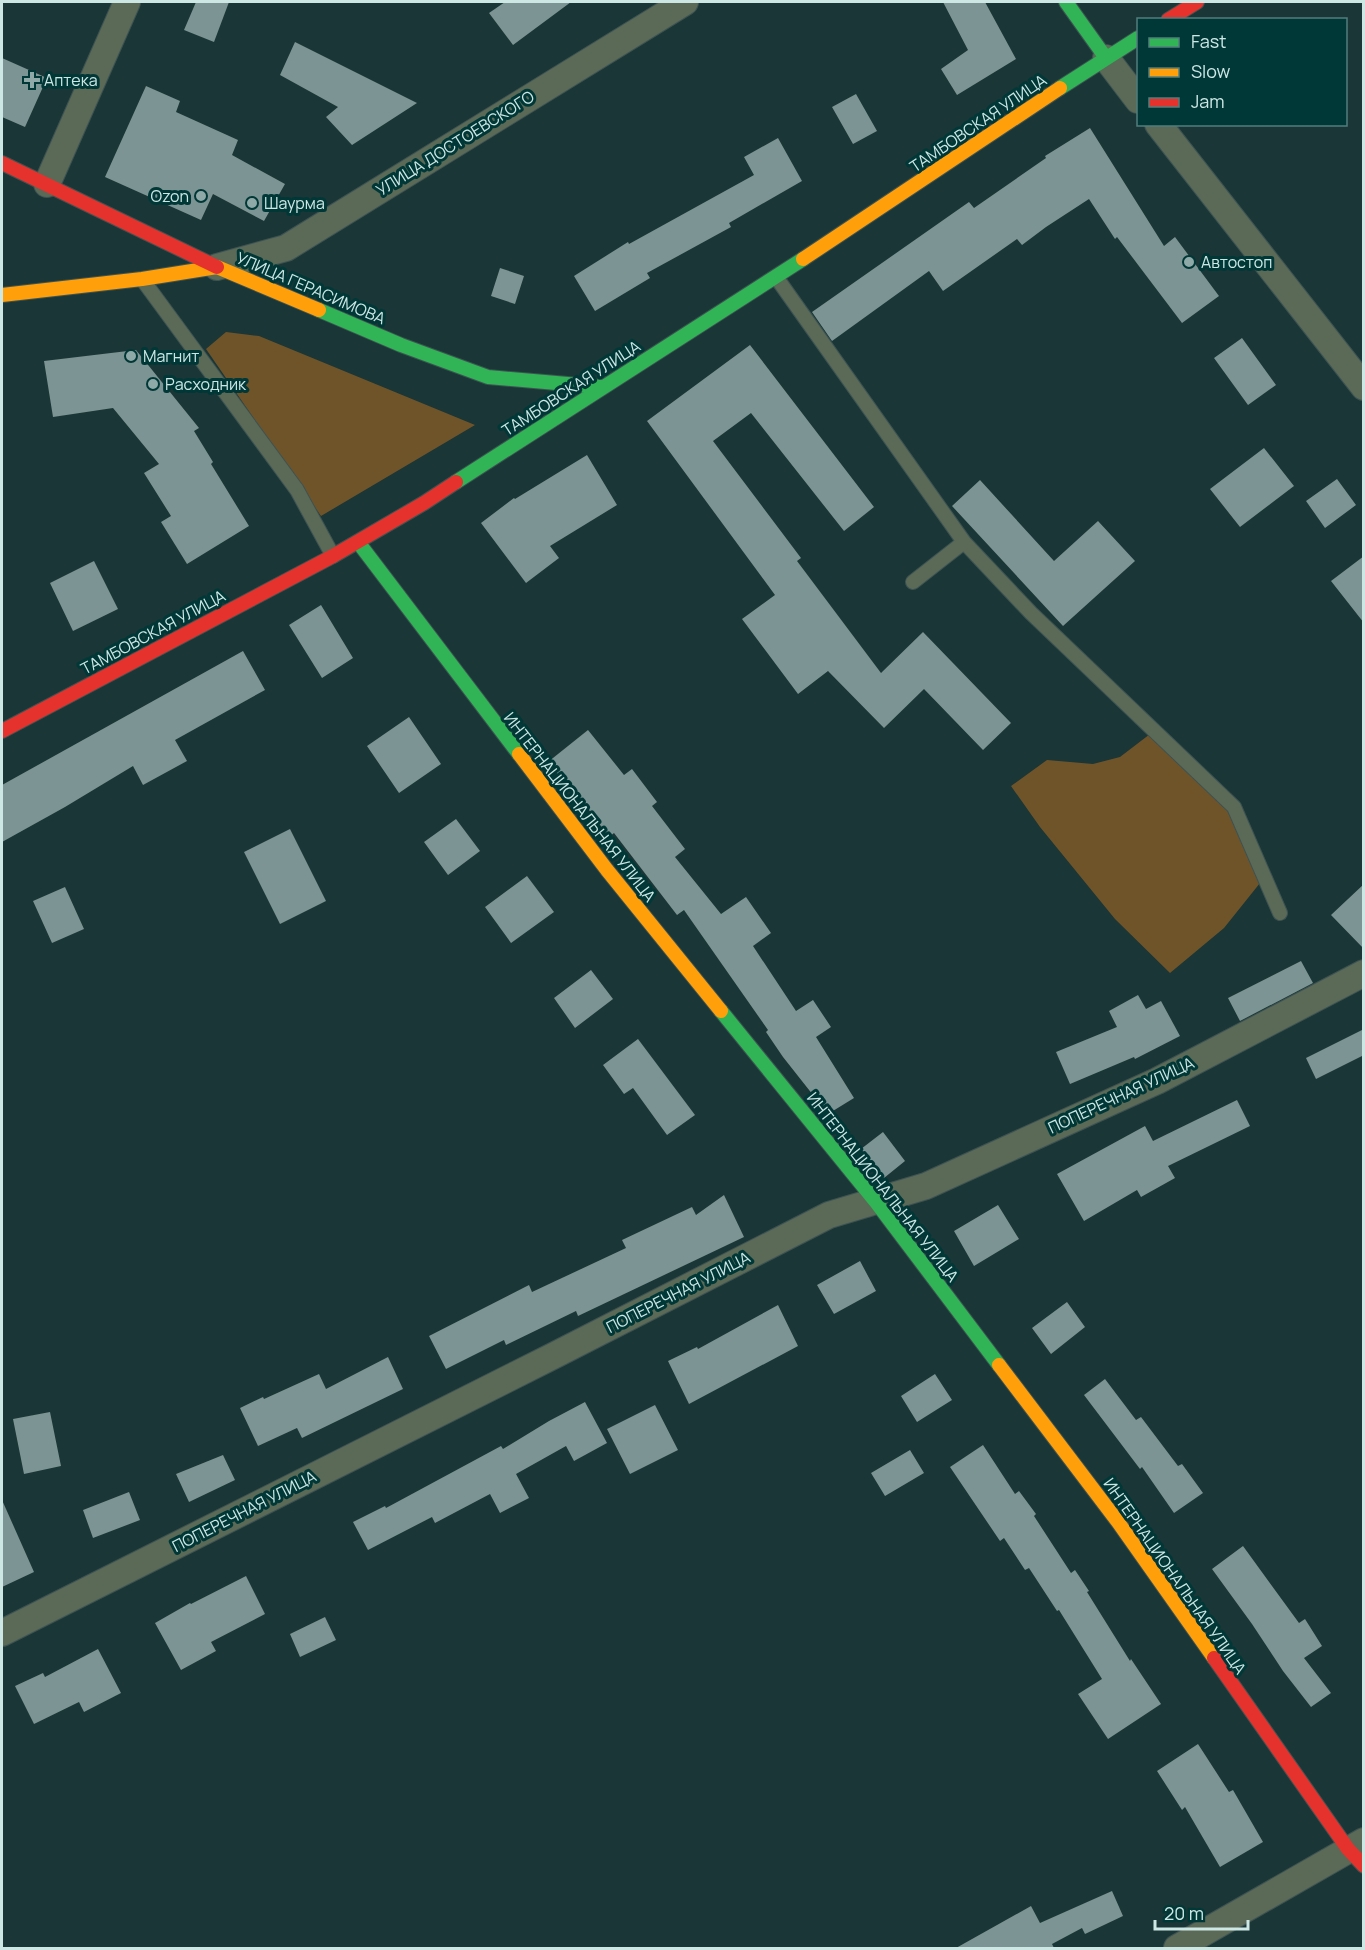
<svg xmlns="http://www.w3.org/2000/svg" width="1365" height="1950" font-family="Manrope,sans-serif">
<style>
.green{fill:#705429}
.building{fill:#7c9493}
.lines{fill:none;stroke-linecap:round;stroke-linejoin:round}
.lane-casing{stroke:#3d5353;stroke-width:16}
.street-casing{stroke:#3d5353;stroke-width:28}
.fast-casing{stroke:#3d5353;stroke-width:16}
.slow-casing{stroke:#3d5353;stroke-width:16}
.jam-casing{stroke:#3d5353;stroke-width:16}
.lane{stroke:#5b6957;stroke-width:14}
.street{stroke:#5b6957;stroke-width:26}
.fast{stroke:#30b455;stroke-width:14}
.slow{stroke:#ff9f0a;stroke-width:14}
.jam{stroke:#e5322d;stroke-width:14}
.poi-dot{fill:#8ea9a8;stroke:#003837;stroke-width:2}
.labels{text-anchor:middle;stroke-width:6;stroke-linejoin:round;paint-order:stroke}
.poi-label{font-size:16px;fill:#cde7e5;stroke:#003837;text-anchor:start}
.street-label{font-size:16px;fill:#cde7e5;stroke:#003837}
</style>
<rect width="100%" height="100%" fill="#1a3636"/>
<!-- green -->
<path class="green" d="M226,332L259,336L475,425L321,516L206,349Z
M1154,731L1234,807L1264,878L1224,928L1170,973L1115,919L1040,827L1011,786L1047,760L1093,764L1120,757Z"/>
<!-- building -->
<path class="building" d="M196,2H229L214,42L184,30Z
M505,2H571L513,45L489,13Z
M943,2H985L1016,59L957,95L941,69L968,50Z
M295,42L417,103L352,145L326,117L338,107L280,75Z
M2,58L47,78L25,127L2,117Z
M146,86L180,101L176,112L238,140L232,155L285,184L264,221L213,194L201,220L105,177Z
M856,94L877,131L853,144L832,107Z
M1090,128L1164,246L1175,237L1219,296L1182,323L1117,237L1115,239L1089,199L1046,227L1022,245L1017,239L943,291L929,271L832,341L812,312L969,202L974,208L1046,158L1045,156Z
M778,138L802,181L729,223L731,227L647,273L650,278L595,311L574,276L628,242L629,244L754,175L744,157Z
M500,268L524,276L515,304L491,296Z
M1242,338L1276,385L1248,405L1214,358Z
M750,345L874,507L844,531L751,413L713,441L801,558L797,561L881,673L923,632L1011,723L983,750L924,689L884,728L828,671L798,694L742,619L775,595L647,421Z
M136,350L199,428L194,431L213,462L211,464L249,526L187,564L161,522L171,516L144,473L159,464L113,408L53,417L44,361Z
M1264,448L1294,486L1240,527L1210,489Z
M587,455L617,505L550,546L559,558L526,583L481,523L514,498L515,499Z
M1337,479L1356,505L1325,528L1306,501Z
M980,480L1054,561L1098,521L1135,561L1063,626L952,506Z
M1364,556V623L1331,581Z
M94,561L118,609L73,631L50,583Z
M321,605L353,658L322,678L289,625Z
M243,651L265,690L175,740L187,761L143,785L133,766L65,807L2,842V785Z
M409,717L441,764L399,793L367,746Z
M588,730L624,775L632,769L657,802L652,806L685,849L675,857L721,914L746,897L771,933L753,946L796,1011L813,1000L831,1027L816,1037L854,1098L828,1114L783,1057L766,1032L768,1030L684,910L677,915L614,833L609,837L572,787L570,790L548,762Z
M456,819L480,851L448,875L424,842Z
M290,829L326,901L280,924L244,852Z
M527,876L554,912L511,943L485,907Z
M1364,884V949L1331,915Z
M65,887L84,929L52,943L33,901Z
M1301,961L1313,983L1240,1021L1228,998Z
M591,970L613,999L575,1028L554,998Z
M1138,995L1146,1009L1161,1001L1180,1036L1135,1059L1134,1057L1070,1084L1056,1052L1117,1027L1109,1011Z
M1364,1029V1055L1316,1079L1306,1058Z
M638,1039L695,1115L667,1135L633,1088L624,1094L603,1065Z
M1237,1100L1250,1126L1168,1166L1175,1178L1141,1197L1137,1190L1084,1221L1057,1174L1145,1126L1153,1141Z
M883,1132L905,1161L884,1178L861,1149Z
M724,1195L744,1237L578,1316L576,1311L506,1345L504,1340L446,1369L429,1336L529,1285L532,1292L626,1248L622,1240L692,1207L696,1215Z
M998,1205L1019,1239L974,1266L954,1231Z
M860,1261L876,1291L834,1314L817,1285Z
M1067,1302L1085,1327L1051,1354L1032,1328Z
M778,1305L798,1346L689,1404L668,1361L697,1347L698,1349Z
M388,1357L403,1389L302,1438L297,1428L258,1446L240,1408L263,1397L264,1399L319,1374L326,1389Z
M935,1374L952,1400L917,1422L901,1396Z
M1105,1379L1136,1420L1141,1417L1178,1466L1182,1464L1203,1493L1174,1513L1142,1467L1140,1469L1084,1395Z
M585,1402L607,1443L574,1461L566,1446L516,1474L529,1498L500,1513L490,1494L435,1523L432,1517L368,1550L353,1522L385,1506L386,1508L501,1446L503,1449L549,1421Z
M655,1405L678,1450L630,1474L607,1429Z
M50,1412L61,1466L24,1474L13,1419Z
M983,1445L1015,1494L1019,1491L1036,1514L1034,1516L1071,1573L1075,1570L1089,1591L1087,1592L1130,1661L1131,1659L1161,1704L1108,1739L1078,1694L1102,1679L1059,1610L1057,1611L1029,1568L1025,1570L1004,1538L1000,1541L950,1467Z
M910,1450L924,1473L885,1496L871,1473Z
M223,1455L235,1480L189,1502L176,1474Z
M129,1492L140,1520L93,1538L83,1510Z
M2,1500L34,1572L2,1587Z
M1243,1546L1299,1623L1305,1619L1322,1646L1304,1658L1331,1693L1311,1707L1283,1671L1252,1624L1212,1569Z
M246,1576L265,1614L211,1642L216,1651L181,1670L155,1623L190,1603L191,1604Z
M325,1617L336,1640L300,1657L290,1634Z
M98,1649L121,1693L84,1712L79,1702L34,1724L15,1686L43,1673L45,1677Z
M1198,1744L1229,1792L1233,1790L1263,1842L1220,1867L1185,1807L1182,1810L1157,1771Z
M1112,1891L1123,1916L1085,1934L1082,1928L1052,1944L1054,1948H956L1031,1906L1040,1923Z"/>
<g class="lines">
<defs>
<path id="lane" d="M776,277L964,542L913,582
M142,279L297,490L333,556
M964,542L1031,613L1234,807L1280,913"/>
<path id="street" d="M1106,58L1138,100
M1158,124L1364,387
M47,184L127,2
M217,267L286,248L685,2
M2,1633L553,1356L829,1215L926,1186L1157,1081L1364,973
M1177,1948L1364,1841"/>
<path id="fast" d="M1066,2L1106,58
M1060,88L1138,38
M319,310L401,345L488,377L602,387
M456,482L803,259
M358,542L519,754
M721,1011L876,1202L999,1365"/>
<path id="slow" d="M803,259L1060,88
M2,295L142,279L217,267L319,310
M519,754L607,870L721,1011
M999,1365L1118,1522L1214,1658"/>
<path id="jam" d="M1168,20L1197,2
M2,163L217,267
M2,731L333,556L424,503L456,482
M1214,1658L1348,1849L1364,1866"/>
</defs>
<!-- lane casing -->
<use href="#lane" class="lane-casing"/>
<!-- street casing -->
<use href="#street" class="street-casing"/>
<!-- fast casing -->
<use href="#fast" class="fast-casing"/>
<!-- slow casing -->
<use href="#slow" class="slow-casing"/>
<!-- jam casing -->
<use href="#jam" class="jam-casing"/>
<!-- lane -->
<use href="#lane" class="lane"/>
<!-- street -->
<use href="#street" class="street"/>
<!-- fast -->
<use href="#fast" class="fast"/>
<!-- slow -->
<use href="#slow" class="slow"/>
<!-- jam -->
<use href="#jam" class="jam"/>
</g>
<!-- markers -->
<g class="poi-dot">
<path d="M29 71h6v6h6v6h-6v6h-6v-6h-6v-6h6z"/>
<circle cx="201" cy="196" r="6"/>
<circle cx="252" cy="203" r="6"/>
<circle cx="1189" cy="262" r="6"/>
<circle cx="131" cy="356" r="6"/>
<circle cx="153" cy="384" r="6"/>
</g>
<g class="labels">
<!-- poi labels -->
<g class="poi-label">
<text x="44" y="86">Аптека</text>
<text x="189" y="202" text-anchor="end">Ozon</text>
<text x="264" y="209">Шаурма</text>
<text x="1201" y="268">Автостоп</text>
<text x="143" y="362">Магнит</text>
<text x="165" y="390">Расходник</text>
</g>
<!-- street labels -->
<g class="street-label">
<text transform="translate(978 123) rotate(-34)" y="6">ТАМБОВСКАЯ УЛИЦА</text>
<text transform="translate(455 143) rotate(-32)" y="6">УЛИЦА ДОСТОЕВСКОГО</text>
<text transform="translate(311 288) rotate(23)" y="6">УЛИЦА ГЕРАСИМОВА</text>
<text transform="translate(571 388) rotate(-33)" y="6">ТАМБОВСКАЯ УЛИЦА</text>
<text transform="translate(153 632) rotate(-28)" y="6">ТАМБОВСКАЯ УЛИЦА</text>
<text transform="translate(580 807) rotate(52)" y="6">ИНТЕРНАЦИОНАЛЬНАЯ УЛИЦА</text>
<text transform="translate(1121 1095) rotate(-25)" y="6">ПОПЕРЕЧНАЯ УЛИЦА</text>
<text transform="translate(883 1187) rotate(52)" y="6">ИНТЕРНАЦИОНАЛЬНАЯ УЛИЦА</text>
<text transform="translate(678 1292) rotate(-27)" y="6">ПОПЕРЕЧНАЯ УЛИЦА</text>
<text transform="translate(244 1511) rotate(-27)" y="6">ПОПЕРЕЧНАЯ УЛИЦА</text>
<text transform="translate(1175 1576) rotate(55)" y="6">ИНТЕРНАЦИОНАЛЬНАЯ УЛИЦА</text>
</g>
</g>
<!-- border -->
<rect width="1365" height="1950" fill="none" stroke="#cde7e5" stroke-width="6"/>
<!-- legend -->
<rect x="1137" y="18" width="210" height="108" fill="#003837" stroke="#527e7d" stroke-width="1.5"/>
<rect x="1149" y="38" width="30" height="9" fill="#30b455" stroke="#527e7d" stroke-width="1.5"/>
<text x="1191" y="48" font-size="18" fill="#cde7e5">Fast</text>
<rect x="1149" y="68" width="30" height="9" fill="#ff9f0a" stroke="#527e7d" stroke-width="1.5"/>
<text x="1191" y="78" font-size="18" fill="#cde7e5">Slow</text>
<rect x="1149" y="98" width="30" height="9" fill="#e5322d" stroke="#527e7d" stroke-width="1.5"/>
<text x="1191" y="108" font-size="18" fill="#cde7e5">Jam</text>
<!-- scale -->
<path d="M1155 1920v9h93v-9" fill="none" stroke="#cde7e5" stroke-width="3"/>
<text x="1164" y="1920" font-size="18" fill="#cde7e5" stroke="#003837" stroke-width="4.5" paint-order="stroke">20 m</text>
</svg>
